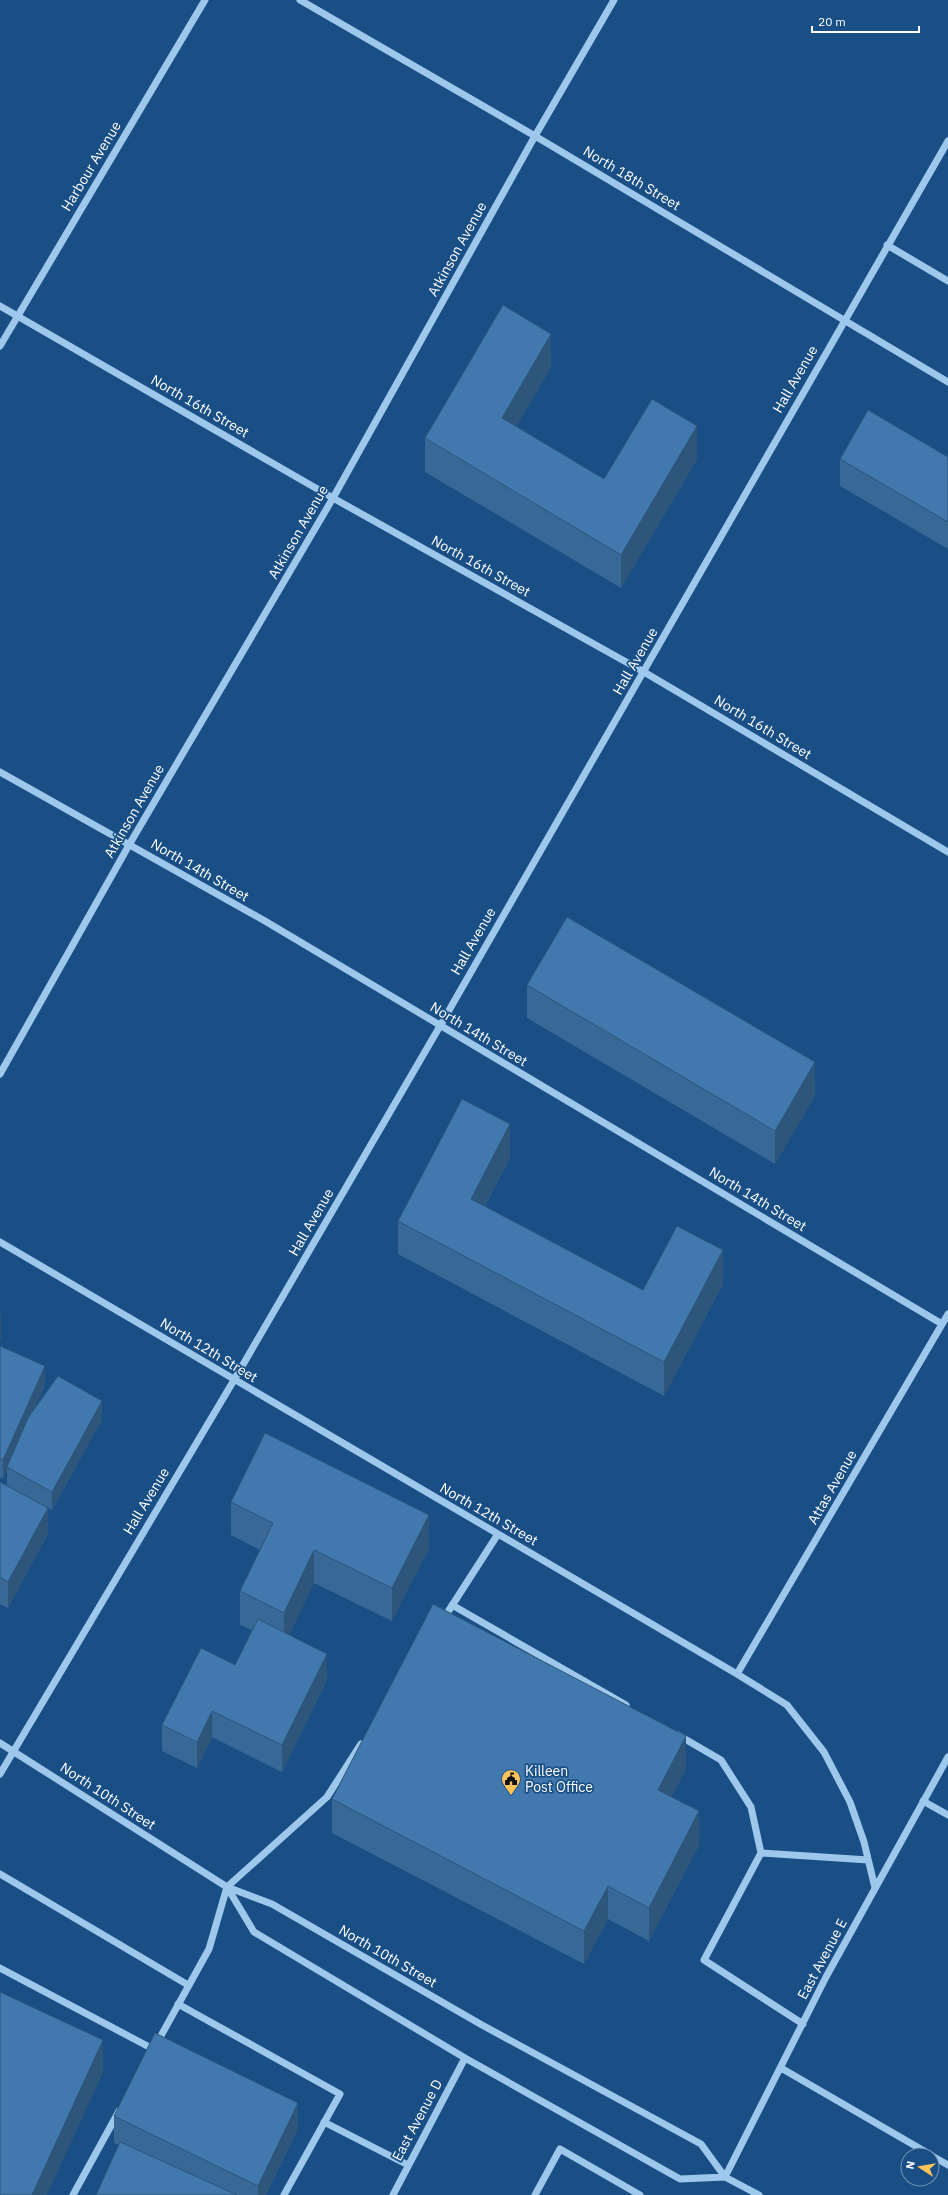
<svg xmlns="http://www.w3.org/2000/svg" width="948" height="2195" font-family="'IBM Plex Sans',sans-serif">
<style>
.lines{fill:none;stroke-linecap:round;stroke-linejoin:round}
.minor{stroke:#9ec7ec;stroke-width:7}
.wall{fill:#386896}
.shaded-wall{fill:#2e557a}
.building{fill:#4179ae;stroke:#2e557a}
.labels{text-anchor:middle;stroke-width:3.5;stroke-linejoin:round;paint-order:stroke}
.street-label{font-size:14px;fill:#fff;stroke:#194f85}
.poi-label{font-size:14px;fill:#fff;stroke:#194f85;text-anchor:start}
</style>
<rect width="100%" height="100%" fill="#194f85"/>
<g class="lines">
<!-- minor -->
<path class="minor" d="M300,0L535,136L948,382
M887,245L948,281
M0,306L333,498L644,672L948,852
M0,346L205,0
M0,772L265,921L942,1324
M0,1074L129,845L333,498L535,136L614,0
M0,1242L737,1674L787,1705L824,1752L850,1802L864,1842L875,1888
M452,1605L626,1705
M444,1618L498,1534
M737,1674L948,1314
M678,1735L721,1760L751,1807L761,1853L704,1960L803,2024
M0,1743L227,1887L272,1904L482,2025L701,2144L725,2177L759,2195
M0,1774L234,1380L440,1026L948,141
M923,1801L948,1815
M761,1853L868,1860
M0,1874L188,1985
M227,1887L254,1932L465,2058L680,2179L725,2177
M0,1968L153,2049
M178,2004L340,2094L284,2195
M157,2043L209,1949L227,1887L327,1797L361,1744
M781,2068L931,2155
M324,2122L408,2165
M932,2156L948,2165
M725,2177L826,1977L948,1757
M73,2195L119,2111
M393,2195L465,2058
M535,2195L560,2149L640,2195"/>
</g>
<!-- wall -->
<path class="wall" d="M551,367L516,427L604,479L697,459L621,588L425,472V438Z
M948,457V549L840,486V459Z
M527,985L815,1096L775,1164L527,1018Z
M510,1158L485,1206L643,1290L723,1284L664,1396L398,1254V1221Z
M0,1346L45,1385L33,1411L102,1420L52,1510L48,1508V1534L8,1608L0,1604V1482L7,1485V1470L3,1479L0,1477Z
M231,1502L429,1548L392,1621L314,1583L289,1635L327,1680L282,1772L212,1737L197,1768L162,1751V1725L235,1665L252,1630L240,1625V1591L260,1550L231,1535Z
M686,1769L671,1797L699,1845L649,1941L608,1919L584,1964L332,1833V1799Z
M114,2116L298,2129L266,2195H96L119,2145L114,2143Z"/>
<!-- shaded-wall -->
<path class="shaded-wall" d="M551,334V367L502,452V418Z
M697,426V459L621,588V555Z
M815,1062V1096L775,1164V1131Z
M510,1124V1158L471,1232V1199Z
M723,1250V1284L664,1396V1362Z
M1,1313V1340L0,1342V1316Z
M45,1366V1385L8,1467H7V1470L3,1479V1460Z
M102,1401V1420L52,1510V1492Z
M48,1508V1534L8,1608V1582Z
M429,1515V1548L392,1621V1588Z
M314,1550V1583L284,1646V1613Z
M327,1654V1680L282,1772V1745Z
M212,1711V1737L197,1768V1742Z
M686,1736V1769L658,1823V1790Z
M699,1811V1845L649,1941V1908Z
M608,1886V1919L584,1964V1931Z
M103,2040V2073L47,2195H32Z
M298,2103V2129L266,2195H258V2186Z"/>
<!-- building -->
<path class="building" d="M503,305L551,334L502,418L604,479L652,399L697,426L621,555L425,438Z
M868,410L948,457V522L840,459Z
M567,917L815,1062L775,1131L527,985Z
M462,1099L510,1124L471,1199L643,1290L677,1226L723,1250L664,1362L398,1221Z
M0,1346L45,1366L3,1460L0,1459Z
M58,1376L102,1401L52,1492L7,1467L28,1418Z
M265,1433L429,1515L392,1588L314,1550L284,1613L240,1591L273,1523L231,1502Z
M0,1482L48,1508L8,1582L0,1577Z
M433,1604L686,1736L658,1790L699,1811L649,1908L608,1886L584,1931L332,1799Z
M258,1619L327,1654L282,1745L212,1711L197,1742L162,1725L201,1648L235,1665Z
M0,1992L103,2040L32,2195H0Z
M155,2033L298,2103L258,2186L114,2116Z
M120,2142L237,2195H96Z"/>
<!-- icons -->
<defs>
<symbol id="civic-pin" viewBox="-11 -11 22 30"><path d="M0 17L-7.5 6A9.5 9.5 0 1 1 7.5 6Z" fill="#ffc459" stroke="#194f85"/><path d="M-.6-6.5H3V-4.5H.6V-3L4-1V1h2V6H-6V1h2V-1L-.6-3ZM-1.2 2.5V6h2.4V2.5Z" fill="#111"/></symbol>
</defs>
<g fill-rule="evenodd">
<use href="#civic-pin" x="500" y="1768" width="22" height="30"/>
</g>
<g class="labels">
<!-- street labels -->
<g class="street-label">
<text transform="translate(91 166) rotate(-59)" y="5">Harbour Avenue</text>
<text transform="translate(632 178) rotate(31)" y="5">North 18th Street</text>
<text transform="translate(457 249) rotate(-61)" y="5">Atkinson Avenue</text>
<text transform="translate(795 379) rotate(-60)" y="5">Hall Avenue</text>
<text transform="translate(200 406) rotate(30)" y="5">North 16th Street</text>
<text transform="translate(298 532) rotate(-60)" y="5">Atkinson Avenue</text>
<text transform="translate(481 566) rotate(29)" y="5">North 16th Street</text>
<text transform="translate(635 661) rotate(-60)" y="5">Hall Avenue</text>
<text transform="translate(763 727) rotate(31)" y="5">North 16th Street</text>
<text transform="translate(134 811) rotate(-60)" y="5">Atkinson Avenue</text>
<text transform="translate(200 870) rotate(30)" y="5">North 14th Street</text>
<text transform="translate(473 941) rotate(-60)" y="5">Hall Avenue</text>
<text transform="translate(479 1034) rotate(31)" y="5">North 14th Street</text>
<text transform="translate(758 1199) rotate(31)" y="5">North 14th Street</text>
<text transform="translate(311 1222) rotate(-60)" y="5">Hall Avenue</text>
<text transform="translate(209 1350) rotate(31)" y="5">North 12th Street</text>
<text transform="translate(832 1487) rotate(-60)" y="5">Attas Avenue</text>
<text transform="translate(146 1501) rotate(-59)" y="5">Hall Avenue</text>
<text transform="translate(489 1514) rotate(30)" y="5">North 12th Street</text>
<text transform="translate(108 1796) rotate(33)" y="5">North 10th Street</text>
<text transform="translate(388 1956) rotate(30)" y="5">North 10th Street</text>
<text transform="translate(822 1959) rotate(-62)" y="5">East Avenue E</text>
<text transform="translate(417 2120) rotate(-62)" y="5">East Avenue D</text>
</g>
<!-- poi labels -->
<g class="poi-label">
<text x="525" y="1776">Killeen<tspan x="525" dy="16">Post Office</tspan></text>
</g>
</g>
<!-- north arrow -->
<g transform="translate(920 2167) rotate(282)"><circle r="19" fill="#194f85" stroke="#7595b6"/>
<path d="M0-3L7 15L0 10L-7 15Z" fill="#ffc459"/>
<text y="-6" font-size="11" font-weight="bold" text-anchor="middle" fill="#ffffff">N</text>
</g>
<!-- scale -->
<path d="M812 26v6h107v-6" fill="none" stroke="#ffffff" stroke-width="2"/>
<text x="818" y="26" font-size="12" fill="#ffffff" stroke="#194f85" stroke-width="3" paint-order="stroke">20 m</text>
</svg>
